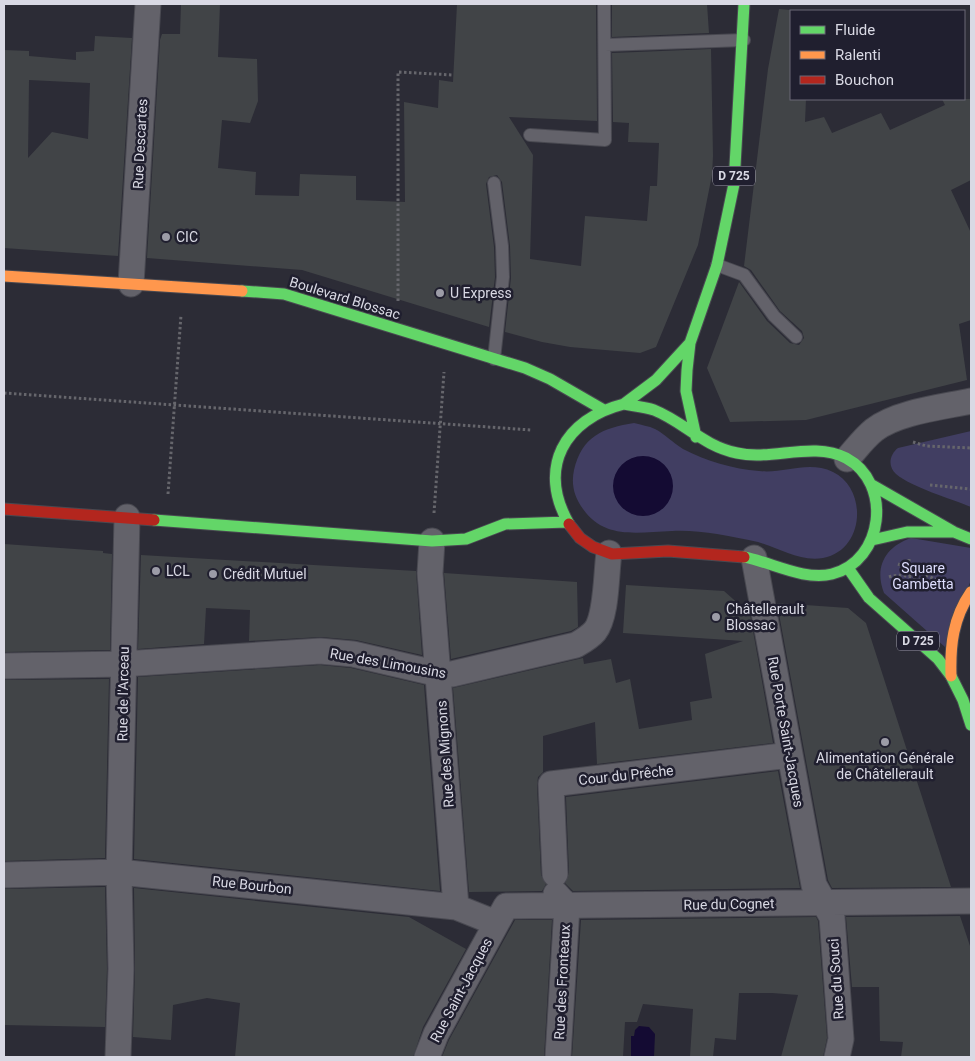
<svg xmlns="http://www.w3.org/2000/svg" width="975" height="1061" font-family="Roboto,sans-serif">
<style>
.green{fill:#413e62}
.water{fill:#140b33}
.building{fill:#414447;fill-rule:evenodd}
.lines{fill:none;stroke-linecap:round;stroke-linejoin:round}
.lane-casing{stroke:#494951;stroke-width:14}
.street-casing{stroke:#494951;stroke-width:27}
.fast-casing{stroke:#494951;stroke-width:13}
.slow-casing{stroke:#494951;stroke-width:13}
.jam-casing{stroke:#494951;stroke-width:13}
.path{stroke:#66666c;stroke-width:3;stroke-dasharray:2.5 2.5;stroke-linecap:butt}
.lane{stroke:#63626a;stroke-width:12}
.street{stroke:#63626a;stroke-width:25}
.fast{stroke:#63d668;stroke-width:11}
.slow{stroke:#ff974d;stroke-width:11}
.jam{stroke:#b3261e;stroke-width:11}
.poi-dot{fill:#9c9ca7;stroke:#201f2f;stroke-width:2}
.labels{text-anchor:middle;stroke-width:5;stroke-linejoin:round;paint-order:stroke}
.shield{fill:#201f2f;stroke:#a2a1ae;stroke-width:1}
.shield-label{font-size:12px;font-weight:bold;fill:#d9d9e4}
.street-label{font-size:14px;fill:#d9d9e4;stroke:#201f2f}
.poi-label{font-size:14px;fill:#d9d9e4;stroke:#201f2f;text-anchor:start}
.park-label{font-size:14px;fill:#dedefe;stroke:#201f2f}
</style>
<rect width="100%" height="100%" fill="#2c2c36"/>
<!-- green -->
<path class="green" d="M634,423C641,425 649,426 655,429C665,434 673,443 683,449C706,461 733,469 759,471C784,474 808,460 833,472C868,489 865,550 823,558C800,562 779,548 758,542C744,539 730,536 717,534C703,532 686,530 672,531C638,532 605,540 583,509C574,497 571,484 574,470C582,436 603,428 634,423Z
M971,431V507C952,499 911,487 896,474C887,466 890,454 898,448Z
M911,538L971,548V580L945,647L884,593C874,567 885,547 911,538Z"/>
<!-- water -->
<path class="water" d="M613 486a30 30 0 1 1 60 0a30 30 0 1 1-60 0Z
M639,1026L649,1027L655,1034L654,1057H631V1036H634L635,1030Z"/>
<!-- building -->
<path class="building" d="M181,4H220L218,57L257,59L258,101L250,123L222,120L218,168L256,172L255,195L299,196L300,174L356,176V200L405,202L404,102L438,108L439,80L453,82L457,4L596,5L597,121L509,117L533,155L530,259L581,266L585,216L647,221L650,186H657L659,143L628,142L629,123L613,122L612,53L711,49L713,156L712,175L698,245L656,347L640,353L570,347L542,342L505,332L511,278L510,246L502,182L497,175L489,177L486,184L494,247L495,277L489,327L302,270L147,258L160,40L162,34H180Z
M667,4H707L709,33L612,37V5Z
M779,9L791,10V99H806L805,122L824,117L832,133L881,113L890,130L945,105L942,99H971V180L951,190L971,233V320L959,324L967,380L806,420L730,422L707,368L739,282L767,321L790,343L799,345L804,338L802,331L780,311L751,270L744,266L768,69Z
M95,36L132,38L118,256L4,248V50L29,51V56L76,60V52L94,51ZM29,80L90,83L88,139L52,132L28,158Z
M4,544L103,551V553L112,554L110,650L4,652Z
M141,555L416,571L422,655L356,640L321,637L249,641L250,610L206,608L204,644L138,649Z
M444,573L577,582L578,627L571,631L451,659Z
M626,585L724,591L750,614L773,743L597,764L595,722L543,736V772L538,777L537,785L541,875L546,884L542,891L469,892L453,688L583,658L584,664L611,659L616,683L630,679L639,729L692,720L690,702L712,698L705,654L743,641L623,633Z
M777,603L848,608L866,623L951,887L832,888L828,880Z
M320,665L351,668L424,685L440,891L134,859L138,677Z
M109,679L105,858L4,861V680Z
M778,771L800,888L573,891L565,883L569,873L566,797Z
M105,887L107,969L105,1027L4,1025V889Z
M134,888L409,917L466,949L423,1027L413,1057H235L240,1003L207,998L173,1005L171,1040L133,1037L135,969Z
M960,916L971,949V1057H901L903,1042L880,1041L879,987H852L846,917Z
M816,917L818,921L827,1038L823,1057H781L798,995L772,993H739L736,1040L715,1038L713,1057H690L693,1009L643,1004L637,1022H625L623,1057H572L581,920Z
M515,920H552L544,1057H442L449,1040Z"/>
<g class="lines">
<defs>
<path id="lane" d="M605,45L744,40
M530,135L605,140L604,4
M494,183L502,246L503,277L494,359
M717,265L744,275L774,316L796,337"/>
<path id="street" d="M131,284L148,4
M847,459C856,449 864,438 874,430C897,412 943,407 971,401
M432,541L430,573L456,907
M754,558L814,885L832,917L841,1039L837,1057
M4,666L123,664L320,651L353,654L439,674H452L576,645C583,641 590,637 595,631C607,616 606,573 609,553
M555,874L551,784L790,755
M4,875L119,872L456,907L496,923
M556,894L567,906L558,1057
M118,1057L121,969L119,872L127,517
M427,1057L436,1034L506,906L971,901"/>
<path id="fast" d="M242,291L284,294L525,368L550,379L602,409
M624,404C634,406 644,407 654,410C684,422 703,446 737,453C772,461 813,441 846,458C893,483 884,561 832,574C804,581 771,562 744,557
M624,404L656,380L690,343
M696,437L686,391L687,370L690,343L717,265L734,184L744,4
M872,485L954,532L971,539
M154,520L432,541L466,539L505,524L567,522
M569,524C537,468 564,419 624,404
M872,540L907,532H952
M848,568L869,598L938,659L951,676L963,700L971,725"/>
<path id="slow" d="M4,276L242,291
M951,676C950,645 953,618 971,592"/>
<path id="jam" d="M4,509L154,520
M569,524L580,538L593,547L612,554L668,551L744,557"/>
</defs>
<!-- lane casing -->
<use href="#lane" class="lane-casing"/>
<!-- street casing -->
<use href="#street" class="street-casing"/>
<!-- fast casing -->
<use href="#fast" class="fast-casing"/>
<!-- slow casing -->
<use href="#slow" class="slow-casing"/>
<!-- jam casing -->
<use href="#jam" class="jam-casing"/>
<!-- path -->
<path class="path" d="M398,301V72L453,75
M4,393L531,430
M913,442L926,446L971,448
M930,485L971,489
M168,494L181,315
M434,513L444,372
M909,559L910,577
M898,564L945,583
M889,577C905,571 926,582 940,589"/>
<!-- lane -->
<use href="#lane" class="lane"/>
<!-- street -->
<use href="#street" class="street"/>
<!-- fast -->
<use href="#fast" class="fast"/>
<!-- slow -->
<use href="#slow" class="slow"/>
<!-- jam -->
<use href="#jam" class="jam"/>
</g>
<!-- markers -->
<g class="poi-dot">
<circle cx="166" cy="237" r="5"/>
<circle cx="440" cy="293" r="5"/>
<circle cx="156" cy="571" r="5"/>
<circle cx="213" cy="574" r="5"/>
<circle cx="716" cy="617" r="5"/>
<circle cx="885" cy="742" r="5"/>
</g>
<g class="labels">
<!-- shield labels -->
<g class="shield">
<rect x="713" y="166.5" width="42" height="19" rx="4"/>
<rect x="897" y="631.5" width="42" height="19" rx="4"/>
</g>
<g class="shield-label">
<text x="734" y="180">D 725</text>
<text x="918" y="645">D 725</text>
</g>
<!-- street labels -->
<g class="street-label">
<text transform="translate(140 144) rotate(-87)" y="5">Rue Descartes</text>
<text transform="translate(345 298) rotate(17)" y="5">Boulevard Blossac</text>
<text transform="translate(388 663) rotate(10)" y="5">Rue des Limousins</text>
<text transform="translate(123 694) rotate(-89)" y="5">Rue de l'Arceau</text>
<text transform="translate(786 732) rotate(80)" y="5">Rue Porte Saint-Jacques</text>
<text transform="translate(445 754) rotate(-94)" y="5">Rue des Mignons</text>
<text transform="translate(626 775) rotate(-6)" y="5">Cour du Prêche</text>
<text transform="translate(252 885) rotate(6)" y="5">Rue Bourbon</text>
<text transform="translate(729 904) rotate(-1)" y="5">Rue du Cognet</text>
<text transform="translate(836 979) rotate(-94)" y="5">Rue du Souci</text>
<text transform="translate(562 982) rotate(-87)" y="5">Rue des Fronteaux</text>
<text transform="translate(461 990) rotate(-62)" y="5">Rue Saint-Jacques</text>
</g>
<!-- poi labels -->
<g class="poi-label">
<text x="176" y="242">CIC</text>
<text x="450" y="298">U Express</text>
<text x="166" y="576">LCL</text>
<text x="223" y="579">Crédit Mutuel</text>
<text x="726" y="614">Châtellerault<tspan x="726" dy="16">Blossac</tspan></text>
<text x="885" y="763" text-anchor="middle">Alimentation Générale<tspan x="885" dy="16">de Châtellerault</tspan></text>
</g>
<!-- park labels -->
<g class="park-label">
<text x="923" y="573">Square<tspan x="923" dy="16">Gambetta</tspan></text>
</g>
</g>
<!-- border -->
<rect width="975" height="1061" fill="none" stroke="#d9d9e4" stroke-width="10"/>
<!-- legend -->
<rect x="790" y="10" width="175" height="90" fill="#201f2f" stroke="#6a6977"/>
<rect x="800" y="26" width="25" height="8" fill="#63d668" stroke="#6a6977"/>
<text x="835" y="35" font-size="15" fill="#d9d9e4">Fluide</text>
<rect x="800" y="51" width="25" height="8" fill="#ff974d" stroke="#6a6977"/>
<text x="835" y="60" font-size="15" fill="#d9d9e4">Ralenti</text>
<rect x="800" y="76" width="25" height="8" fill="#b3261e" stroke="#6a6977"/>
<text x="835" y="85" font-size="15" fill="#d9d9e4">Bouchon</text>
</svg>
